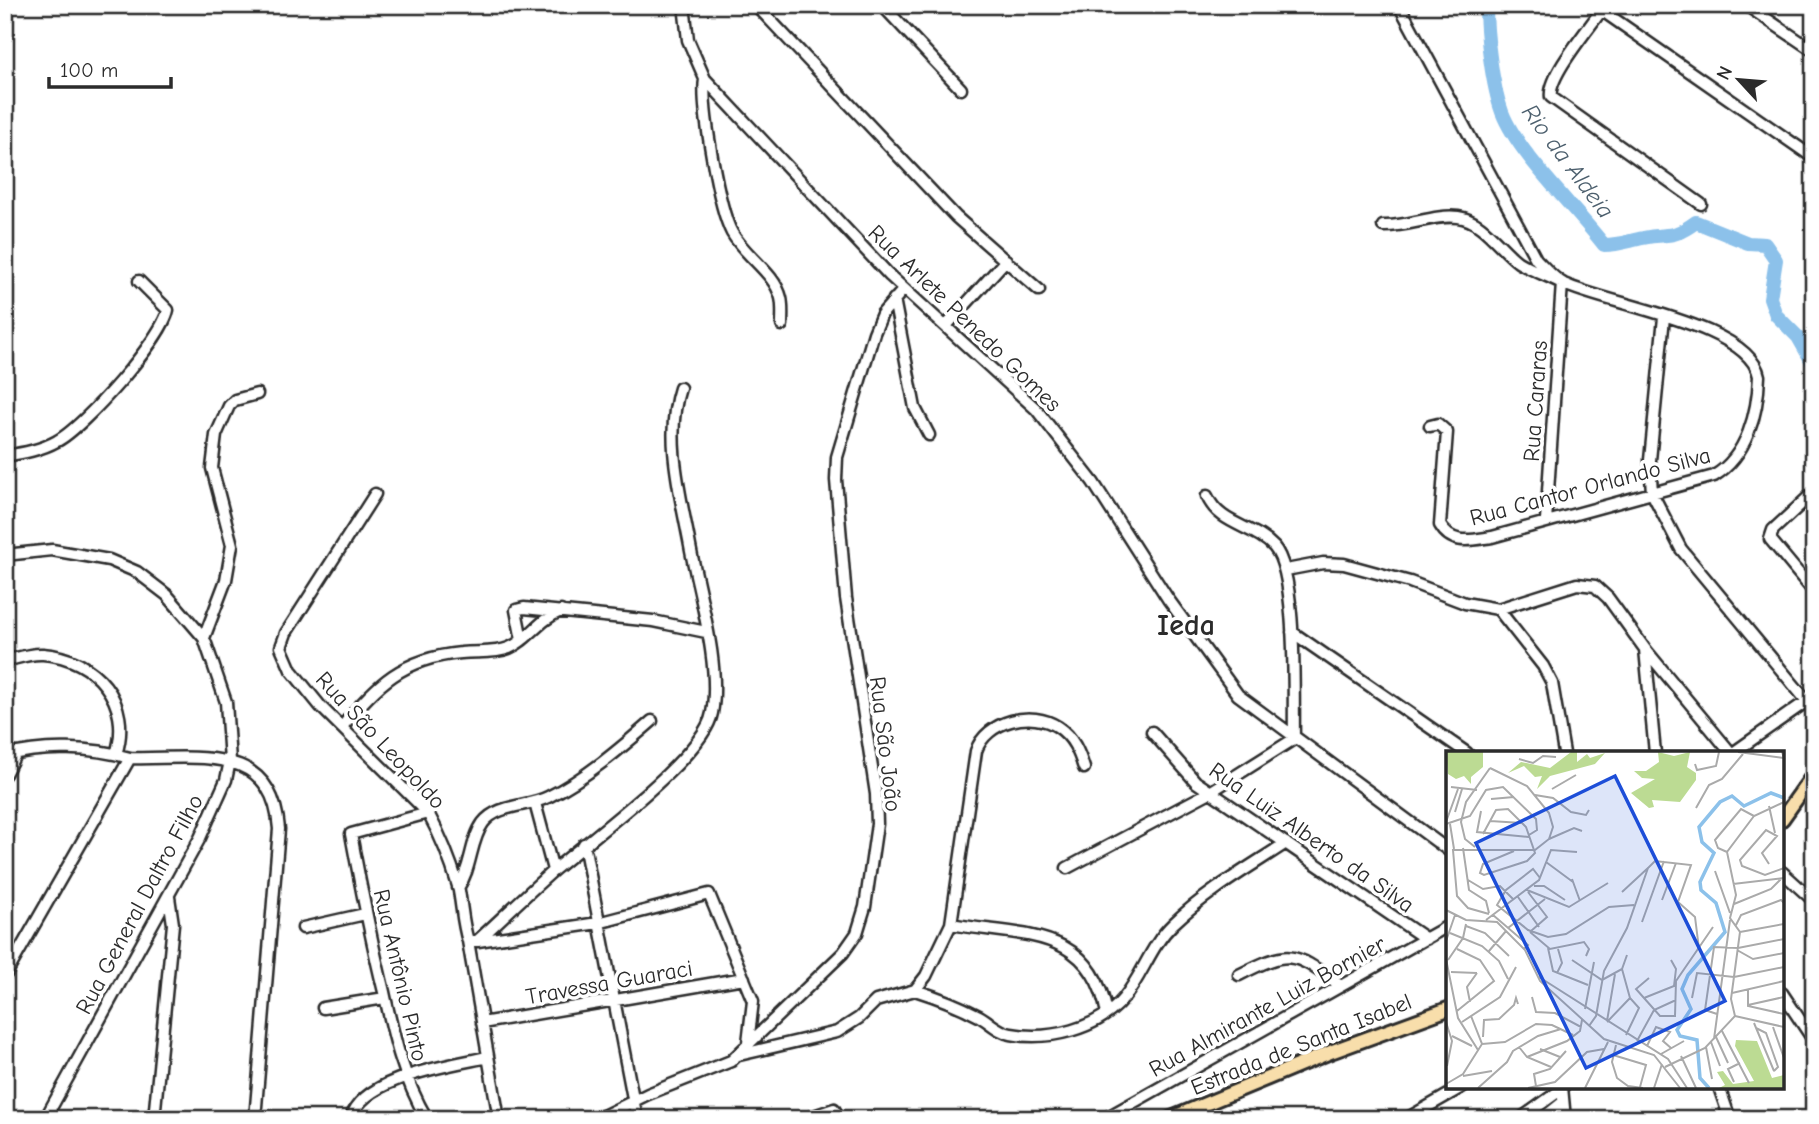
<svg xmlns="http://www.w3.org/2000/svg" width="1819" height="1124" font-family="'Comic Neue',sans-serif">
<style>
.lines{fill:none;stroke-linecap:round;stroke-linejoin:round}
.stream{stroke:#65859e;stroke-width:2.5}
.river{stroke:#8cc1ea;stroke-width:14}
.minor-casing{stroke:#2b2b2b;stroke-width:15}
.major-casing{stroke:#2b2b2b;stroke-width:18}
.minor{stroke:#fff;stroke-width:10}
.major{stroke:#f8deab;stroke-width:12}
.labels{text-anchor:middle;stroke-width:7;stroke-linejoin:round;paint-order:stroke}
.street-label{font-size:23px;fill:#2b2b2b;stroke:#fff}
.water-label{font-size:24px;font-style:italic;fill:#4d606e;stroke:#fff}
.district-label{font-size:30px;font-weight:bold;fill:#2b2b2b;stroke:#fff}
.inset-river{fill:none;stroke:#8cc1ea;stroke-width:3.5}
.inset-road{fill:none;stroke:#aaa;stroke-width:2}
.view{fill:#1d4ed8;fill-opacity:0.15;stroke:#1d4ed8;stroke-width:3.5}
.inset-edge{fill:none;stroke:#2b2b2b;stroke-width:3.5}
</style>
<rect width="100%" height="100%" fill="#fff"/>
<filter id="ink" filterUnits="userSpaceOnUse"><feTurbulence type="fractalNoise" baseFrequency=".0143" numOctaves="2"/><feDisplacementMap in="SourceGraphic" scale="14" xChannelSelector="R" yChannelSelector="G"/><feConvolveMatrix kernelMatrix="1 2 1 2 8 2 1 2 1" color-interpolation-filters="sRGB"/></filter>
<g filter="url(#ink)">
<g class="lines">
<!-- stream -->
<path class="stream" d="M1529,1119L1541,1110"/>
<!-- river -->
<path class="river" d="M1486,5C1486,34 1492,85 1502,112C1518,154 1575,207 1604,245C1619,245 1628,241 1643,238C1668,232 1670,241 1696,222L1748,243L1765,244L1776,260L1770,298L1776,315L1798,337L1814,365"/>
<defs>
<path id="minor" d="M684,5L688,40L705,79L890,276L1036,409L1093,482L1168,599L1238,695L1448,850
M756,5L956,217L1039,290
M882,5L961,89
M1399,5L1536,259C1544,267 1554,279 1564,284C1609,305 1749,324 1759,376C1758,413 1747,456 1714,476L1492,537C1471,540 1452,546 1440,525L1447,432L1438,424L1430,426
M1594,5L1814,158
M1605,5C1593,24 1547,76 1551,97L1701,204
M1746,5L1814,51
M705,79C701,107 719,209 732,233C745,256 775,273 781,298C783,306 782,317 782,325
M1383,226C1409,227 1434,214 1458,217C1483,220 1499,248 1518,262C1531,270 1548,276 1562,283L1546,521
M894,299L915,408L929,435
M1664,317L1650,460L1652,493L1681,549L1807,701
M946,326L1006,260
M5,456C23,453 41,450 57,441C84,427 162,339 168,310L139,281
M1814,492L1773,530L1770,539L1814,592
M375,494L286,633L281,647L291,670L321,707L428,813C440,835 451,862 458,886C462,904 462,922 468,941L499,1119
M5,555L52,550L109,560L137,572L167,595L204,638L226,702L230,761L226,780L200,838L45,1119
M1286,570L1323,563L1344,564L1410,582L1465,603L1498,609L1577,584L1595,586L1608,598L1645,649L1731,753
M1498,609L1543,666L1552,683L1564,753
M1292,632L1467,753
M204,638L226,580L232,545L212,468L216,435L229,406L235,400L257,394
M522,640L516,610L524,608L653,621L706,632
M1645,649L1655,753
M5,661C18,658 30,653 43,654C96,658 133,703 116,754
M342,727C376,684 404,658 461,653C476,651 494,654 509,648C529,640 539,619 561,611
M1152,732L1196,782L1426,939
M1733,753L1814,696
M5,756C44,745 92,747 130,758C196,760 272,741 279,829L255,1119
M5,774L16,753
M535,803L553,870
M584,844L637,1119
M1067,868L1210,792L1294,739C1293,699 1298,574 1274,547C1254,525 1220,526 1207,496
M1782,872L1814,901
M458,888C472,868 470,841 483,823C497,804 528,807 548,797C586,778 620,749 652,721
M951,924C1020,937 1091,925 1107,1014
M303,928L365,914
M468,941H477C503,917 529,892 555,869C591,838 705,755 712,713C721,665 699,595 690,546C681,497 664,437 680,388
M478,941L598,923L709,894L753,1001L748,1043
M1239,975C1292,948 1293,952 1341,986
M5,976L130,758
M915,990C937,997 958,1005 979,1016C990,1022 998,1032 1011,1034C1049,1041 1098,1029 1123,999C1143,975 1150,946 1173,924C1206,892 1248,868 1286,843
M1782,993L1814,1041
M323,1008L385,998
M482,1023L744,978
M739,1055L837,1032L859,1018L876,1001L915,990L926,976L951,924L976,751C986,721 1032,709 1058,727C1073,737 1079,752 1084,768
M1562,1087L1565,1119
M1719,1087L1730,1119
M154,1119L173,924L169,897
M351,1119C361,1077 452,1065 488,1057
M427,1119C403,1078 394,1038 384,992C371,940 361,888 351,834L428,813
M597,1119L648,1094L731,1061L843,953L857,933L865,907L877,824L876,794L846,598L836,480L837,457L874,333L882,314L904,289
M804,1119L834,1109L840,1119
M1104,1119L1448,926
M1406,1119L1462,1087
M1520,1119L1562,1089
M1542,1119L1562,1103"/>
<path id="major" d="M1782,819L1814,774
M1169,1119L1333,1051L1448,1009"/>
</defs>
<!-- minor casing -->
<use href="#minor" class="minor-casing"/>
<!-- major casing -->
<use href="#major" class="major-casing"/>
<!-- minor -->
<use href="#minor" class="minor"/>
<!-- major -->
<use href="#major" class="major"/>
</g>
</g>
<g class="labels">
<!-- street labels -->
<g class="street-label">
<text transform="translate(965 318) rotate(44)" y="8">Rua Arlete Penedo Gomes</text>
<text transform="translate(1535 401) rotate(-86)" y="8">Rua Cararas</text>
<text transform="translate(1590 486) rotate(-15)" y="8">Rua Cantor Orlando Silva</text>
<text transform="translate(381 740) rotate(47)" y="8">Rua São Leopoldo</text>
<text transform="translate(886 744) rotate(83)" y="8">Rua São João</text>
<text transform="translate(1312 837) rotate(35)" y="8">Rua Luiz Alberto da Silva</text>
<text transform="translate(139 904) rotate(-62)" y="8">Rua General Daltro Filho</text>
<text transform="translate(401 975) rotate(77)" y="8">Rua Antônio Pinto</text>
<text transform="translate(609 982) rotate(-10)" y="8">Travessa Guaraci</text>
<text transform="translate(1267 1006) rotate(-29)" y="8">Rua Almirante Luiz Bornier</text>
<text transform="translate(1301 1044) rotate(-22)" y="8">Estrada de Santa Isabel</text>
</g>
<!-- water labels -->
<g class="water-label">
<text transform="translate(1568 161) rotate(53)" y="8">Rio da Aldeia</text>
</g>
<!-- district labels -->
<g class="district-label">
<text x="1186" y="635">Ieda</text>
</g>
</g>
<!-- overview -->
<g transform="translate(1446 751)">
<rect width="338" height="338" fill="#fff"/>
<path d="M0,1H37V16L25,26V33L18,25L10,28L2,23ZM125,1H131V11L141,3L144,7L159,2L149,13L104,25L91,38L96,25L89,26L78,15L62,22L75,11L104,17ZM212,1L228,5L244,1L241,16L250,22V29L234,51L206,49L208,56L203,57L185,42L209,28L196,27L188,20H200L213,11ZM290,289L311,290L326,327L338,324V337H273L279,334L271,321L277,320L287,333L308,330L289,295Z" fill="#bcdb93"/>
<path class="inset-river" d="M263,337L254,327L251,289L234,285L231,279L245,258L236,238L242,224L279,181L270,152L255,139L254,131L268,102L256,91L253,76L274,51L286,45L298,55L325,42L338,47"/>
<path class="inset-road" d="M292,1L338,7L336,1M73,8L87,12L97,5L110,6M249,13L251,19L270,15L273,1M5,36L31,39M106,38L130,24M89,44L107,47L125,61L140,64L143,59M45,48L68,46M323,55L329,82M250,57L263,34L276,28L297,3M35,60L31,81L83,86M9,61L16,38M44,70L76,72M0,71L12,38M0,73L24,65L40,39L57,36L90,68L91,79L83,84M4,73L8,98M37,83L50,59L62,58L80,76L89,102L81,110L38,124L34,122L37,113L68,100M103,88L128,77L136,80M29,96L19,88L15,71L20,51L44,17M17,97L23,139L40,150L43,162M281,101L272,97L269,89L295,58L308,65M100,111L127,131M323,113L316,102L331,85L320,79L294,109L296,115L319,124L338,117M269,120L284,162M94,127L87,118L60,139L51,154L82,179L102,186L120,183L163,156L188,154M126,128L134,150M22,129L37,138L54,135L68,149M287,133L338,127M88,135H98L119,149M81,139L123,156L162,132M82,141L101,166L85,180M176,141L202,117M72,146L93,176M216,149L230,112M288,153L325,138L335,128M0,159L20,169L51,171L79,199L94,230L158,288L208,304L234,337M43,163L22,157L11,145L7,99H89L103,88L107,76L103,62L81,35L44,17M47,164L82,194L78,198M40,169L93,129L105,99L131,101M196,171L218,110M290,174L295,164L335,149L338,152M20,175L39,182L63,205M62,177L99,148M84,181L104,198L138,191L143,198L140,205M294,181L338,173M4,182L36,195L53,210L62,228M0,190L9,164M102,197L107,220L142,234M11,198L34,209L48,230L11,260M291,199L307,208L338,202M43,200L60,180M0,208L12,267L32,299M2,209L17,187L20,173M126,209L156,229L176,218L181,204M176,218L184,247L193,257L180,284M5,221L31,222M111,222L116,212L112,198M93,226L222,308L241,337M203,227L190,238L214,265H229L230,230L267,176M302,239V255L338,263M286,242L338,230M86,246L90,261L109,262L135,276M198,247L228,235L230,218L225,209M246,247L251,222L288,226L338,216M24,251L21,236L31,222M302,254L338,246M139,258L148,211M271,263L259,259L268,196L292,197L338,188M289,265L338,276M161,270L169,223M0,271L6,290L1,315M16,271L54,246L70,216M161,271L184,247M308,272L328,320M143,275L150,265L158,220L181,177L202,117L209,110L245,114L232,151L249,166L253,198M327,276L338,307M310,277L320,282L332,316L328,320M276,280L303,332M6,285L26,295M37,286L38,269L53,268L68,254L70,247L72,253M270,286L282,312M268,288L284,169M191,290L208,259L230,249M265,291L274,315M36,293L59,291L90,273L106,274L127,284M170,294L166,311L171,327L182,335L197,337M201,295L210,276L224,281L217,290L225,297M73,296L81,306L105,316M260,296L266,328M94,298L114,306M215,303L238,290M167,304L200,314L194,336M235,305L250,337M81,306L121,290L134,280L136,269M219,316L259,297L289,265L285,248L294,181L284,167L290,144L281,101L308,65L338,51M17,325L46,320M288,331L282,318L294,312M0,333L17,323L36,293L25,265M90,335L88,323L104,318L120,300M32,337L61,311L67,300L92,285L115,278M82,337L109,331L141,301L158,298M139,337L162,291M208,337L216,313"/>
<path class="view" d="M169,25L279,250L140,317L30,92Z"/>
<rect width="338" height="338" class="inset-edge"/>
</g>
<!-- margin -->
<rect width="1819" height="1124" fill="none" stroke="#fff" stroke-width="28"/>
<rect x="14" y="14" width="1791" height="1096" fill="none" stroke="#2b2b2b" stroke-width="2.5" filter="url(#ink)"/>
<!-- north arrow -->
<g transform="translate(1739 80) rotate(296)" stroke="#ffffff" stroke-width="5" paint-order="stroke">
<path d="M0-5L12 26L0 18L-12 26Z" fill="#2b2b2b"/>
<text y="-10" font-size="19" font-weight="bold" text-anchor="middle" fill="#2b2b2b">N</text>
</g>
<!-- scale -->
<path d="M49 77v10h122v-10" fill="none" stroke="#2b2b2b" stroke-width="3.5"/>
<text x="60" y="77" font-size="21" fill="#2b2b2b" stroke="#ffffff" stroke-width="5" paint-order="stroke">100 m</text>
</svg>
